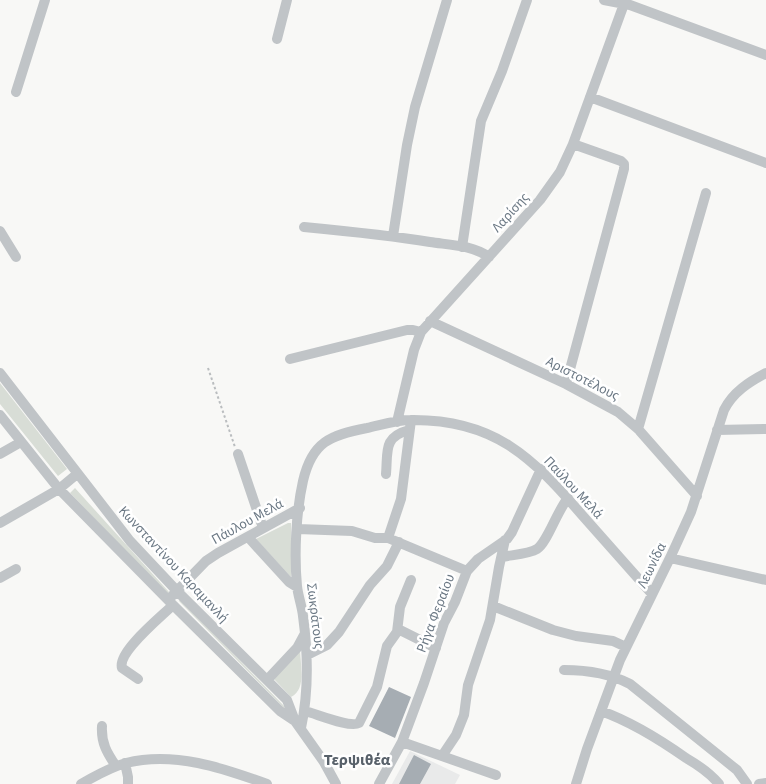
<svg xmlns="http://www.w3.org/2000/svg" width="766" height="784" font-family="'Source Sans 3',sans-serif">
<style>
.built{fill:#e9eaea}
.green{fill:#d8ddd6}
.building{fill:#a6adb3}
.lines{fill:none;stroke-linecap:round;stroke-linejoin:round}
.path{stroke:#babdbf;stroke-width:2;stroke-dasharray:2.5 2.5;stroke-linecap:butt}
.minor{stroke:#c0c4c7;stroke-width:10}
.labels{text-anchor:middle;stroke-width:5;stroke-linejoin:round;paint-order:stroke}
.street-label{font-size:14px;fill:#6b7884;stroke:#fff}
.quarter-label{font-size:16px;font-weight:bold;fill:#58616a;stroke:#fff}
</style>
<rect width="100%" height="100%" fill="#f8f8f6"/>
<!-- built -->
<path class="built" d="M410,751L460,775L455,784H392Z"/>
<!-- green -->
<path class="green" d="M0,383L67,469L58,476L0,404Z
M75,488L169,592L167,594L70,493Z
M288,523H291V577L256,539Z
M180,599L285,707L284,708L179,601Z
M300,648C300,663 307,690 291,697L273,678Z"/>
<!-- building -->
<path class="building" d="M389,687L411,697L395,738L369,726Z
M414,755L431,764L420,784H399Z"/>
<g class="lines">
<!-- path -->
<path class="path" d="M208,368L235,447"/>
<!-- minor -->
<path class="minor" d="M604,0L630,5L766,55
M277,39L287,0
M16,92L45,0
M590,97L766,163
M304,227C346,231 388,235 430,242C450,245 472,245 489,257
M0,231L16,257
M393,236L407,145L415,107L447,0
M462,247L481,121L502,71L527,0
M430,321L566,384L618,412L638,429L697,496
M290,359L407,330H413L421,332
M0,373L130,541L177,591L287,700L295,721L324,762L336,784
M566,384L624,169V164L621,161L573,144
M0,415L59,489L173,605L280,711L295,721
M397,422L414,350L421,332L540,200L560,172L573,144L624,4
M638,429L706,193
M717,430L766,429
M0,454L21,442
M238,454L263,528
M386,474C388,451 383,437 409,430
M0,523L59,489L77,474
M298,529L352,531L375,538H388L467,571
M248,537L289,582L297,587
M388,538L401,499L411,420
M502,557C511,555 529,554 537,549C547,543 557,511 568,498
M670,558L766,580
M0,578L16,569
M172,596L206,561L218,553L300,508
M493,606L553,630L576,636L613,641L626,647
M398,629L436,648
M307,655L327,645L339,632L370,585L387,566L399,542
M564,670C588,670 609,673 630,684L737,770L747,784
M138,679L122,668C117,652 161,617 173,605
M267,680L297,648L304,635
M305,711C317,714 350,728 359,723L377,687L387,646L397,632L400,607L411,580
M601,711C632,722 659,739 686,758C698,765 710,773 719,784
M102,726C101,743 107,753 116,766
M301,728C309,691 308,653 303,616C302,606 298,596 297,586C294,554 296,512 303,481C312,442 330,435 367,428C381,425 396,420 411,420C494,419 532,457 582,515C605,541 629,568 652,594
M402,742L496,775
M442,756L456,735L464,715L468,685L490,620L499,567L505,540
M125,763L128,777V784
M81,784C95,776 111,767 126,763C174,751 223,768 267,784
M379,784L402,742L424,683L444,623L455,602L467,571L478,559L507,539L512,532L541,469
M576,784L587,749L620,660L670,558L691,512L724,410C733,392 749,382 766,373
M759,784L766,783"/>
</g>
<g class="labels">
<!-- street labels -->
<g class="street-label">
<text transform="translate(510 212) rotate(-48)" y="5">Λαρίσης</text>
<text transform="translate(583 378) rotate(27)" y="5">Αριστοτέλους</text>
<text transform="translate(574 487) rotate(47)" y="5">Παύλου Μελά</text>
<text transform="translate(247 521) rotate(-29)" y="5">Πάυλου Μελά</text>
<text transform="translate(174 564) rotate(47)" y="5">Κωνσταντίνου Καραμανλή</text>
<text transform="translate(651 565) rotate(-64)" y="5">Λεωνίδα</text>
<text transform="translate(435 613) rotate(-69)" y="5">Ρήγα Φεραίου</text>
<text transform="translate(316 616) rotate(83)" y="5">Σωκράτους</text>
</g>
<!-- quarter labels -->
<g class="quarter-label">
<text x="357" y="765">Τερψιθέα</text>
</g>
</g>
</svg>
